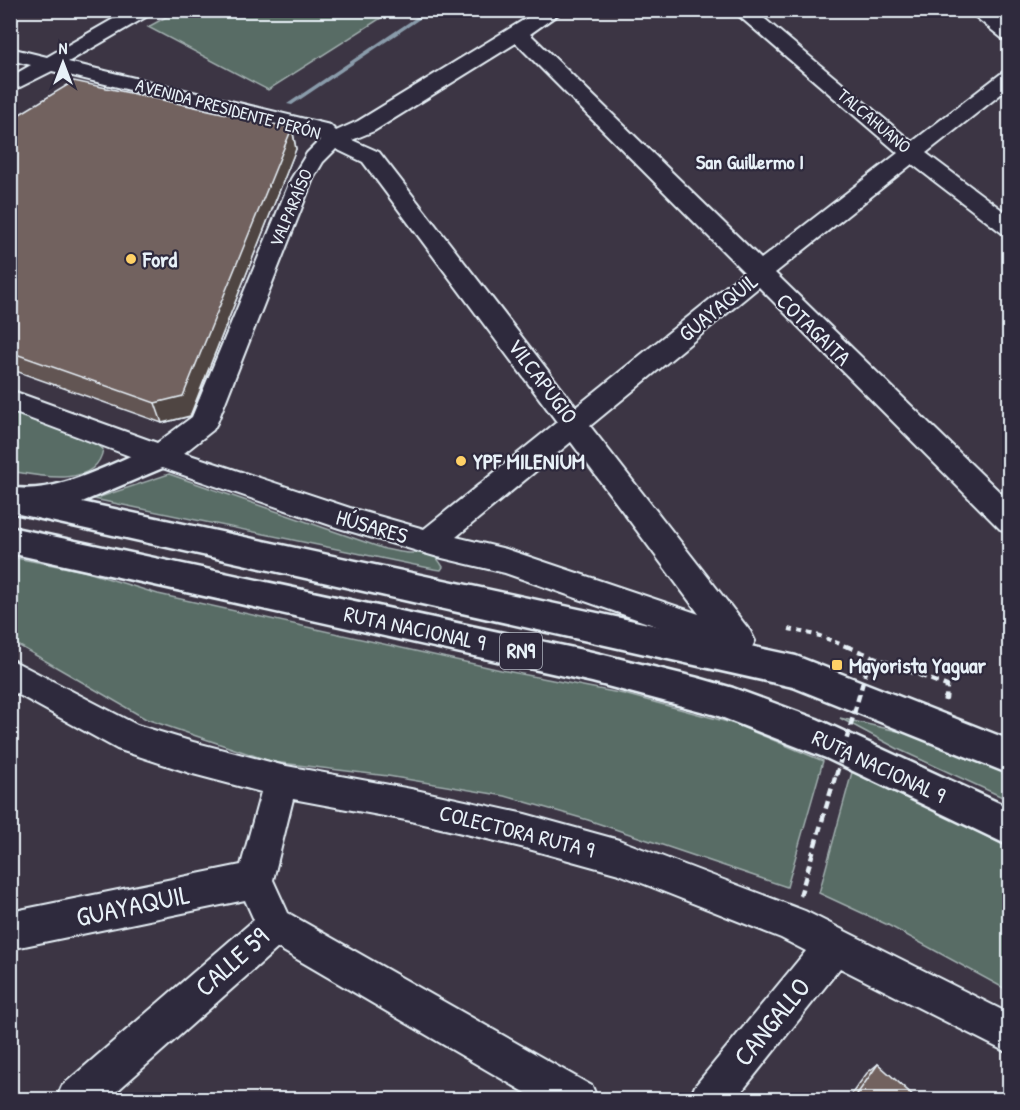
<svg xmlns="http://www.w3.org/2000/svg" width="1020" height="1110" font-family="'Patrick Hand',sans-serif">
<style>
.green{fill:#596c65;stroke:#a0aeae;stroke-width:1.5}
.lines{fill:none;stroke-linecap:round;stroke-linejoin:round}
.stream{fill:#8a9cab;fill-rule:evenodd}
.minor-casing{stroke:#e8f1f8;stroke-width:4}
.highway-casing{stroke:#e8f1f8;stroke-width:5}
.path-far1{stroke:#e8f1f8;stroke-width:4;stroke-dasharray:5 4.5;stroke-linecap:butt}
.path{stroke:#e8f1f8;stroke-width:4.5;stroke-dasharray:8 5;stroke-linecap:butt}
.minor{fill:#2f2a3d;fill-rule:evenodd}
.highway{fill:#2f2a3d;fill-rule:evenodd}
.path-bridge{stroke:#e8f1f8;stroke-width:4.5;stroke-dasharray:8 5;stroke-linecap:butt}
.wall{fill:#625452;stroke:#e8f1f8;stroke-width:1.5}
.shaded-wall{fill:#504542;stroke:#e8f1f8;stroke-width:1.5}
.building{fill:#72625f;stroke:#e8f1f8;stroke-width:1.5}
.poi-dot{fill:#ffd166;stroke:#2f2a3d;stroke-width:2}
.labels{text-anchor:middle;stroke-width:4.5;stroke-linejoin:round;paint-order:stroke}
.far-street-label{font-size:18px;fill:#e8f1f8;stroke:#2f2a3d}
.far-neighbourhood-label{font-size:20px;font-weight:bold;fill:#e8f1f8;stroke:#2f2a3d}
.shield{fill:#2f2a3d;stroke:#b0b5c0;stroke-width:1.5}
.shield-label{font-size:21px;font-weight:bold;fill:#e8f1f8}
.poi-label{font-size:22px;font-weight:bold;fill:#e8f1f8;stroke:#2f2a3d;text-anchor:start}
.street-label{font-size:22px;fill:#e8f1f8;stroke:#2f2a3d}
.near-street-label{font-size:27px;fill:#e8f1f8;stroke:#2f2a3d}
</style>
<rect width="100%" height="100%" fill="#3c3544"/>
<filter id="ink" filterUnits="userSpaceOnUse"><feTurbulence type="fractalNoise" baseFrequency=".0167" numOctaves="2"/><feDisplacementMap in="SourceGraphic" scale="12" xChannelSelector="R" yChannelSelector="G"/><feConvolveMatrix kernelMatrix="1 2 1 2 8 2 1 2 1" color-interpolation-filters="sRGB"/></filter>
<g filter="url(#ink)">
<!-- green -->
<path class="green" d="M177,11V10L392,11L268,90L148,27Z
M11,411L86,438L103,449C97,489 38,476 11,471Z
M169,474L385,549C394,551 402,553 410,553C428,554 432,548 443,567L441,570L434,569L94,499Z
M11,557L84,571L158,594L501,670L624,694L735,724L823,761L787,887L588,820L505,796L388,776L273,762L146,719L11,641Z
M840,718L906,733L1009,772V800L900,750Z
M852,772L935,810L1009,848V991L888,925L819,893Z"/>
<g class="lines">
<!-- stream -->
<path class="stream" d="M427,10H433L292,105L287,104Z"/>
<defs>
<path id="minor" d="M129,10H153L151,14L68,62L330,125L336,131L358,121L540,10H564L530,34L761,259L898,153L732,10H754L912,142L1003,72L1010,70V87L926,153L1010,216V236L1002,233L912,164L775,273L1010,502V533L1000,529L759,287L590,426L750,631L755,641L750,651L739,655L505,573L438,557L339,528L151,464L10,411V390L157,443L192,417L291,179L307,153L320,140L314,135L52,71L10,92V77L31,65L10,60V48L47,57ZM516,43L744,272L576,407L379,152L352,140L374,131ZM336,149L363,162L557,422L424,529L350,508L184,453L213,430L217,423L313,179L323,162ZM571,442L699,614L506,549L456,537Z
M967,10H989L1010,25V41L1003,39Z
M10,659L137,725L193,742L281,765L411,789L525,814L619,840L805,911L1010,1014V1054L840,968L735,1100H689L695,1086L806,951L781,938L619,874L525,848L411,821L293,799L273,880L288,913L592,1086L598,1100H538L278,948L107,1100H56L62,1086L254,920L245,900L10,949V912L241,865L261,792L193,774L117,749L10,690Z"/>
<path id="highway" d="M161,444L172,448L176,456L172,464L82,502L796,656L1010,740V774L793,687L10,512V487C58,497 116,459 161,444Z
M10,527L592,652L698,678L733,688L817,719L1010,808V846L826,758L716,715L592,682L10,553Z"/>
</defs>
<!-- minor casing -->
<use href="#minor" class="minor-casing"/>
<!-- highway casing -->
<use href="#highway" class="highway-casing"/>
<!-- path-far1 -->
<path class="path-far1" d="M789,629L820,636L850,648"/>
<!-- path -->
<path class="path" d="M846,646L947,686L946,699L943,698
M800,896L835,777"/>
<!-- minor -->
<use href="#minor" class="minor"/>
<!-- highway -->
<use href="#highway" class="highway"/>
<!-- path-bridge -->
<path class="path-bridge" d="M836,776L867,668"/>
</g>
<!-- wall -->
<path class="wall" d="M10,120L292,128L296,149L190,416L162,423L10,369Z
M878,1064L918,1100H847L867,1073Z"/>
<!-- shaded-wall -->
<path class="shaded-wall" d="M292,128L296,149L190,416L162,423L155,403Z"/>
<!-- building -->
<path class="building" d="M74,81L292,128L183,396L155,403L10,352V120Z
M878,1064L918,1100H853Z"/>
</g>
<!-- markers -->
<g class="poi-dot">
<circle cx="131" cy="259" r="6"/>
<circle cx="461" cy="461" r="6"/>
<rect x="831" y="659" width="12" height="12" rx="3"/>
</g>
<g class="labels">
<!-- far-street labels -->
<g class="far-street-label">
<text transform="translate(228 109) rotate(15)" y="6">AVENIDA PRESIDENTE PERÓN</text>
<text transform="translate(874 121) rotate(40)" y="6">TALCAHUANO</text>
<text transform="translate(291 208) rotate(-67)" y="6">VALPARAÍSO</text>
</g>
<!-- far-neighbourhood labels -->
<g class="far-neighbourhood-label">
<text x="750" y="169">San Guillermo I</text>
</g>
<!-- shield labels -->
<rect class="shield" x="500" y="633" width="42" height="36" rx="4.5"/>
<g class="shield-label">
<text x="521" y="658">RN9</text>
</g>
<!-- poi labels -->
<g class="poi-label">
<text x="143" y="267">Ford</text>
<text x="473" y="469">YPF MILENIUM</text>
<text x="849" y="673">Mayorista Yaguar</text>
</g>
<!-- street labels -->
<g class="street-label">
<text transform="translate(718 307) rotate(-39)" y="8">GUAYAQUIL</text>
<text transform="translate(814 329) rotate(44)" y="8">COTAGAITA</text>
<text transform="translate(543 381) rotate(53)" y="8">VILCAPUGIO</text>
<text transform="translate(372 526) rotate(16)" y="8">HÚSARES</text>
<text transform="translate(415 628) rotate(12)" y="8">RUTA NACIONAL 9</text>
<text transform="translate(879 766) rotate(25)" y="8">RUTA NACIONAL 9</text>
<text transform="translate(517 831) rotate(14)" y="8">COLECTORA RUTA 9</text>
</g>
<!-- near-street labels -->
<g class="near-street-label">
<text transform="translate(133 906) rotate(-12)" y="9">GUAYAQUIL</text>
<text transform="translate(232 962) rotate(-42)" y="9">CALLE 59</text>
<text transform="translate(772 1022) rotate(-51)" y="9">CANGALLO</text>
</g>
</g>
<!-- margin -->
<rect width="1020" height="1110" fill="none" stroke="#2f2a3d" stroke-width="36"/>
<rect x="18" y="18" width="984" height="1074" fill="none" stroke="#e8f1f8" stroke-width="2" filter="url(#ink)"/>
<!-- north arrow -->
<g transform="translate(63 63)" stroke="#2f2a3d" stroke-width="4.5" paint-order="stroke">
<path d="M0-4.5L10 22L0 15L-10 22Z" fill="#e8f1f8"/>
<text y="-9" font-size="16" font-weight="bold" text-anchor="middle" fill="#e8f1f8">N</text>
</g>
</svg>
